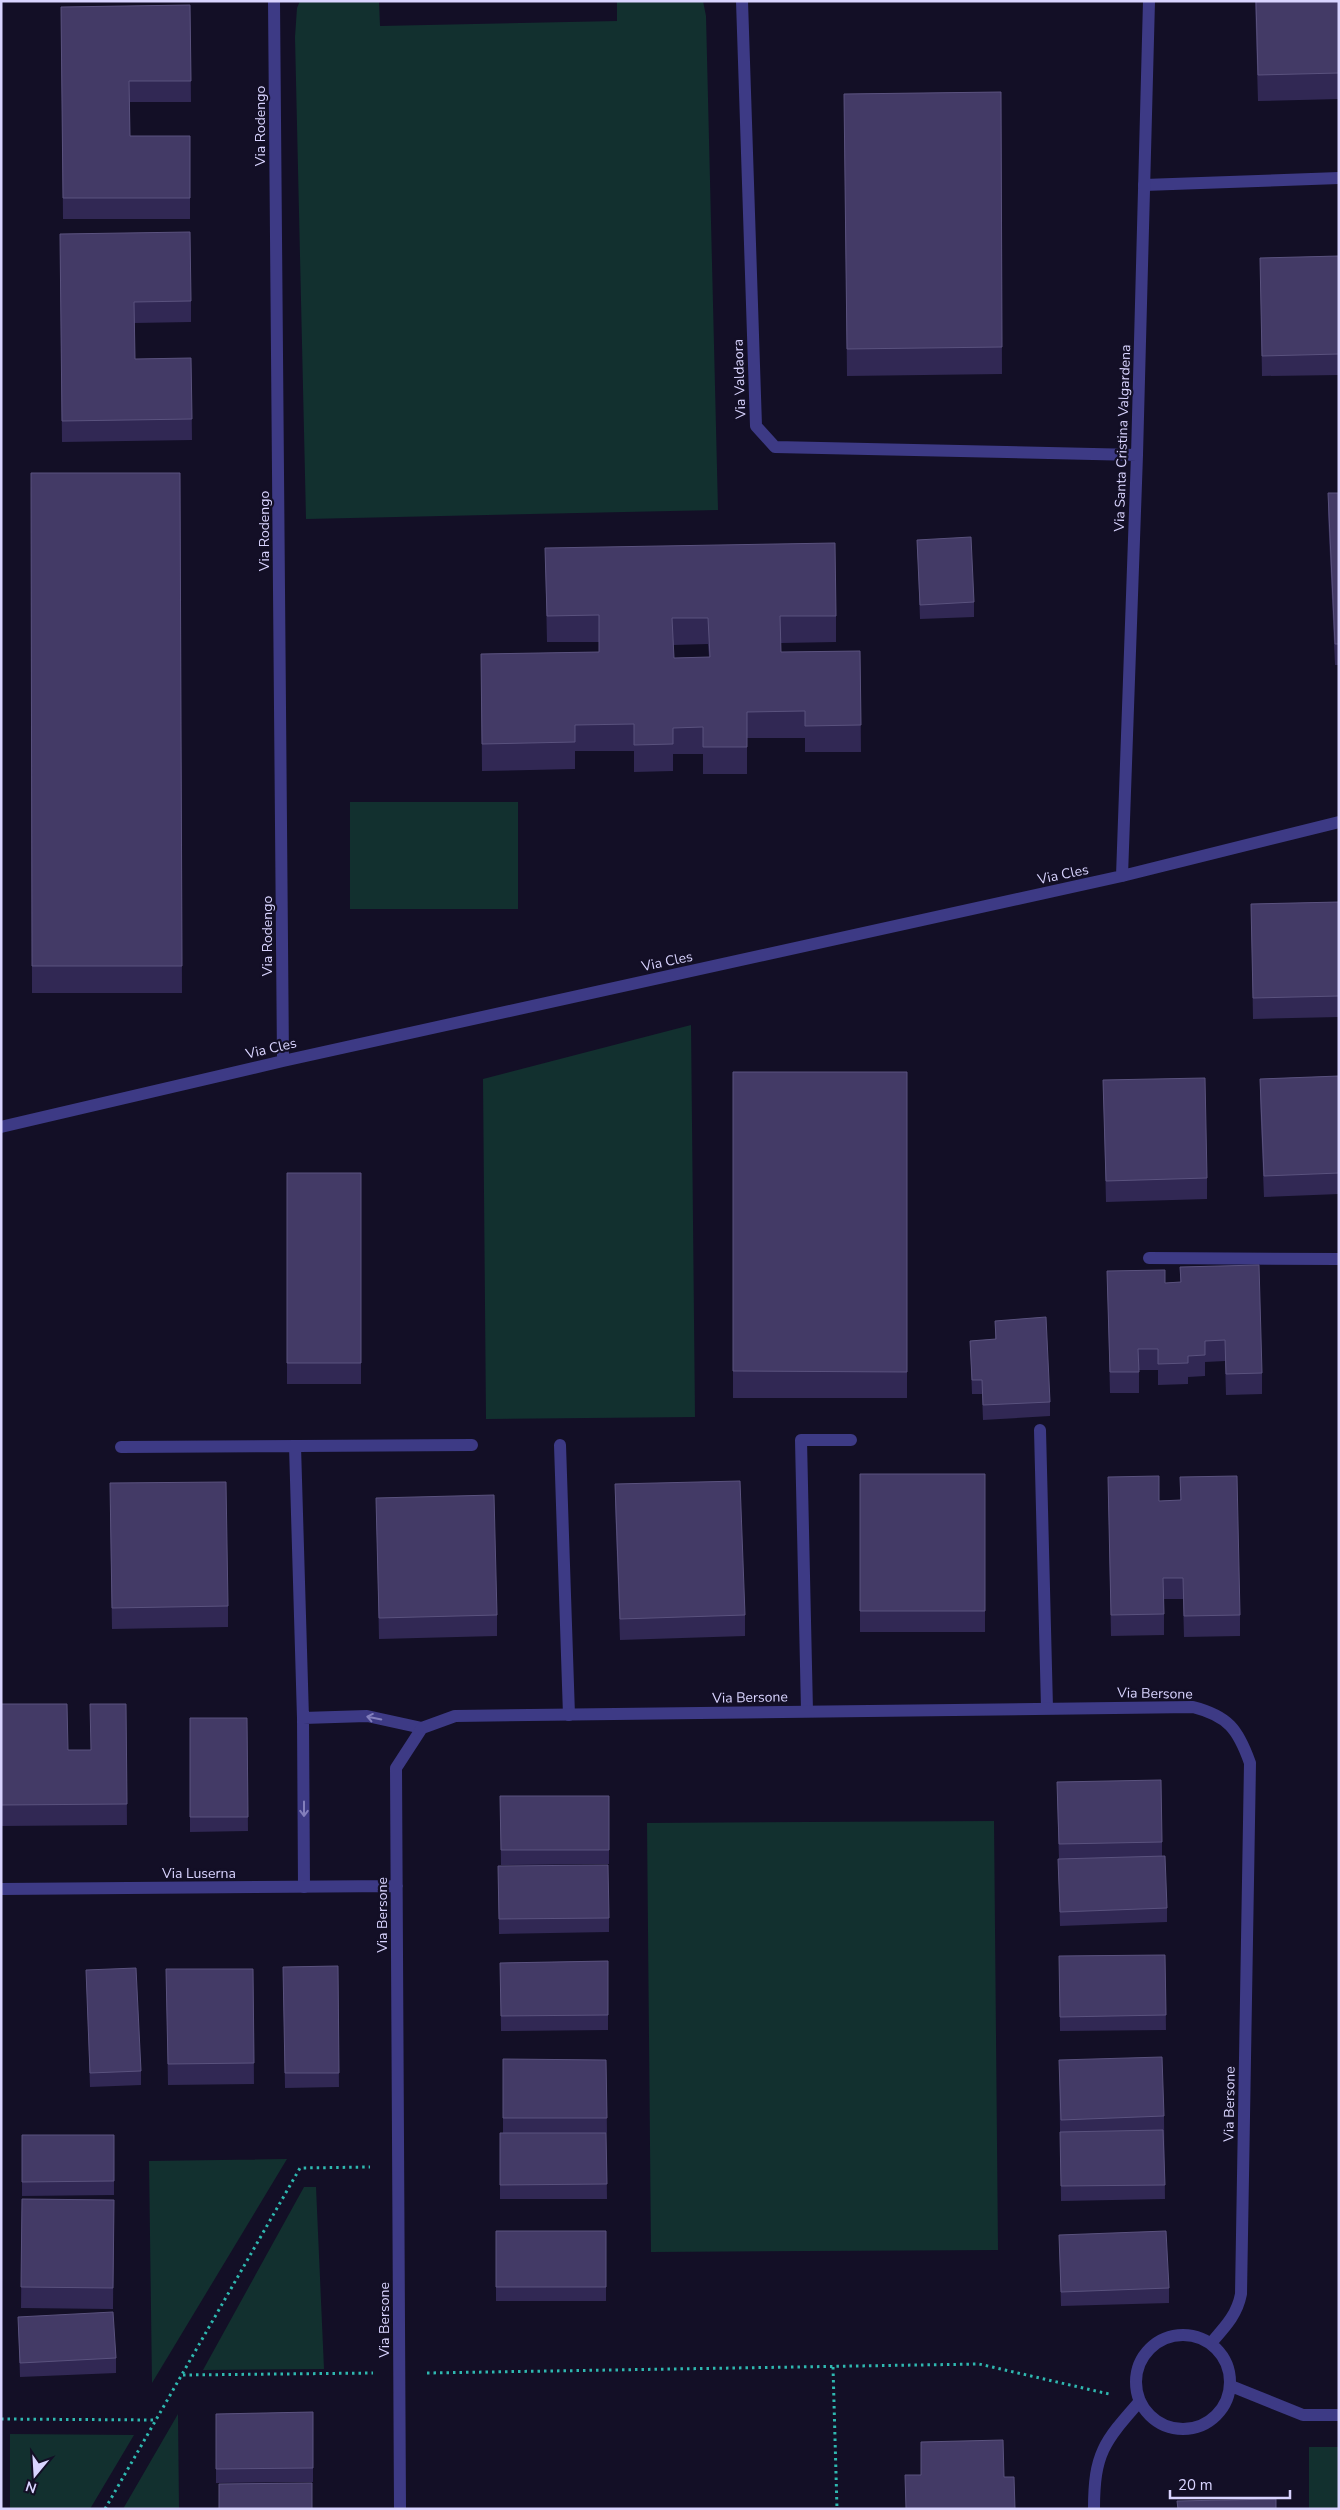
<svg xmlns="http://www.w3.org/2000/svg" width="1340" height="2510" font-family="'Nunito Sans',sans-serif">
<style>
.green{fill:#12302f}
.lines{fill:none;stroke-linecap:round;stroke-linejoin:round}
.path{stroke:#2fb8b0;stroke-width:3;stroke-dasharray:2.5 4;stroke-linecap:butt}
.service{stroke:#3d3a85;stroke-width:12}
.minor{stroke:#3d3a85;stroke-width:12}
.wall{fill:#312854;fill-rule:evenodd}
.building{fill:#433a66;stroke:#5a527e;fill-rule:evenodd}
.oneway{stroke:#837fbc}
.labels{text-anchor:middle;stroke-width:4.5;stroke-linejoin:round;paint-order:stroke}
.street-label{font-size:14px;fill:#d9d4ff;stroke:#130f26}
</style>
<rect width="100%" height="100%" fill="#130f26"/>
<!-- green -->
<path class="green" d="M300,1H379L380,26L617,21V1H703L706,16L718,510L306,519L295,37L297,8Z
M350,802H518V909H350Z
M691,1025L695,1417L486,1419L483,1079Z
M994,1821L998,2250L651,2252L647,1823Z
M287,2159L152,2383L149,2161Z
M304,2187H316L324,2369L203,2370Z
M178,2414L179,2509H123Z
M10,2434L134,2435L90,2509H10Z
M1309,2447H1339V2509H1309Z"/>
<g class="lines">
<!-- path -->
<path class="path" d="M833,2367L837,2509
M427,2373L979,2364L1109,2394
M183,2375L373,2373
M1,2419L156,2420
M105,2509L300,2168L370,2167"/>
<!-- service -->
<path class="service" d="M1144,185L1339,178
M1040,1430L1047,1708
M560,1445L569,1715
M295,1446L303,1718
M121,1447L472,1445
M807,1711L801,1440H851
M304,1887L303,1718L367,1716L422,1728"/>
<!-- minor -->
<path class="minor" d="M274,1L283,1061
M742,1L756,426L775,447L1137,455
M1122,876L1137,455L1149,1
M1,1127L283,1061L1122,876L1339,822
M1149,1258L1339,1259
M1,1889L397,1886
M1136 2382a47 47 0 1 1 94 0a47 47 0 1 1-94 0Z
M1231,2386L1303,2415H1339
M400,2509L396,1768L422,1728L455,1716L1193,1707C1228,1716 1238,1729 1250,1763L1241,2294C1237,2315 1225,2327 1211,2343
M1094,2509C1094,2453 1104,2442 1140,2401"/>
</g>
<!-- wall -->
<path class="wall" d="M1255,1H1339V99L1258,101Z
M190,5L191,102H130V136H190V219H63L61,7Z
M1001,92L1002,374L847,376L844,94Z
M60,255L191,301V322L134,323L135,359L191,358L192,440L62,442Z
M1339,256V375L1262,376L1260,258Z
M31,473H180L182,993H32Z
M1328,493H1339V665H1335L1328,514Z
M917,540L974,602V617L920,619Z
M545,548L836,616V642L781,643V652L860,651L861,752H805V738H747V774H703V754H673V771L634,772V751H575V769L482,771L481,654L599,652V642H547ZM708,644L709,657L674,658L673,645Z
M1339,902V1017L1253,1019L1251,904Z
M733,1072H907V1398H733Z
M1339,1076V1194L1264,1197L1260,1100V1079Z
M1103,1080L1207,1178V1199L1106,1202Z
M287,1173H361V1384H287Z
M1180,1267L1262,1373V1394L1226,1395L1225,1361L1205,1362V1376L1188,1377V1384L1158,1385V1370H1139V1393H1110L1107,1271L1165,1283L1180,1282Z
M995,1321L1050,1402V1416L983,1420L982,1394H972L970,1341L995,1339Z
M860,1474H985V1632H860Z
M1108,1477L1159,1501L1180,1500V1477L1240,1615V1636L1184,1637L1183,1599H1164V1635L1111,1636Z
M615,1484L745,1615V1636L620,1640L615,1505Z
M376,1498L497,1615V1636L379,1639Z
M110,1504L228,1606V1627L112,1629Z
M1,1704L68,1750H91L126,1704L127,1825L1,1826Z
M190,1718H247L248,1831L190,1832Z
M500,1796H609V1864L501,1865Z
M1057,1797L1162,1842V1856L1167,1908V1922L1060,1926L1058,1859L1134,1857L1059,1859Z
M498,1866L609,1918V1932L499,1934Z
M1165,1955L1166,2030L1060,2031L1059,1956Z
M608,1961V2030L501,2031L500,1963Z
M338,1966L339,2087L285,2088L283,1967Z
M166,1969H253L254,2084L168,2085Z
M86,1970L141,2071V2085L90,2087Z
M503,2059L606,2060L607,2133H503Z
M1059,2060L1164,2116L1165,2199L1061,2201Z
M500,2133H606L607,2199H500Z
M22,2135H114V2195L22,2196Z
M22,2199L114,2200L113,2309L21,2308Z
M496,2231H606V2301H496Z
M1059,2235L1169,2288V2303L1061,2306Z
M18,2317L116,2358V2373L20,2377Z
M313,2412V2482L216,2483V2414Z"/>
<!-- building -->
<path class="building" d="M1256,1H1339V73L1258,75Z
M190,5L191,81H129L130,136H190V198H63L61,7Z
M1001,92L1002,347L847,349L844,94Z
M190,232L191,301L134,302L135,359L191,358L192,419L62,421L60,234Z
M1339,256V354L1262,356L1260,258Z
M31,473H180L182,966H32Z
M1328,493H1339V644H1335Z
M971,537L974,602L920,605L917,540Z
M835,543L836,616H780L781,652L860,651L861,725L805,726V711L747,712V747H703V727L673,728V744L634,745V724L575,725V742L482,744L481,654L599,652V615L547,616L545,548ZM672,618H708L710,657L674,658Z
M1339,902V996L1253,998L1251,904Z
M733,1072H907V1372L733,1371Z
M1339,1076V1173L1264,1176L1260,1079Z
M1205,1078L1207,1178L1106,1181L1103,1080Z
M287,1173H361V1363H287Z
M1259,1265L1262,1373L1226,1374L1225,1340L1205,1341V1355L1188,1356V1363L1158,1364V1349H1138L1139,1372H1110L1107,1271L1165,1270V1283L1181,1282L1180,1267Z
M1046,1317L1050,1402L983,1405L982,1380H972L970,1341L996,1339L995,1321Z
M860,1474H985V1611H860Z
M1159,1476V1501L1181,1500L1180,1477L1237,1476L1240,1615L1184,1616L1183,1578H1163L1164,1614L1111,1615L1108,1477Z
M740,1481L745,1615L620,1619L615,1484Z
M226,1482L228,1606L112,1608L110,1483Z
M494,1495L497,1615L379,1618L376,1498Z
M1,1704H67L68,1750H91L90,1704H126L127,1804L1,1805Z
M190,1718H247L248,1817H190Z
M1161,1780L1162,1842L1059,1844L1057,1782Z
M500,1796H609V1850H501Z
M1165,1856L1167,1908L1060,1912L1058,1859Z
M608,1865L609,1918L499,1919L498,1866Z
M1165,1955L1166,2015L1060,2017L1059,1956Z
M608,1961V2015L501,2016L500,1963Z
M338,1966L339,2073H285L283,1967Z
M136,1968L141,2071L90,2073L86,1970Z
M166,1969H253L254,2063L168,2064Z
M1162,2057L1164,2116L1061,2120L1059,2060Z
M503,2059L606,2060L607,2118H503Z
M1163,2130L1165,2185L1061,2186L1060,2132Z
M500,2133H606L607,2184L500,2185Z
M22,2135H114V2181L22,2182Z
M22,2199L114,2200L113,2288L21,2287Z
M496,2231H606V2287H496Z
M1166,2231L1169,2288L1061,2292L1059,2235Z
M113,2312L116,2358L20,2363L18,2317Z
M313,2412V2468L216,2469V2414Z
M1003,2440L1004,2477H1014L1015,2509H906L905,2475H921V2442Z
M312,2483V2509H219V2484Z
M1276,2499V2509H1178L1177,2501Z"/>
<!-- one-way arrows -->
<defs><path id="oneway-shaft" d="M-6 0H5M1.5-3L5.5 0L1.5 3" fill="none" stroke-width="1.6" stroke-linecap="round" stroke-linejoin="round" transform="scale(1.25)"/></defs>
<g class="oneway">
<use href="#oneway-shaft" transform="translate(374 1718) rotate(-169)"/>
<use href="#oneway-shaft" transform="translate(304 1809) rotate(90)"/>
</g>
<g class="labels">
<!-- street labels -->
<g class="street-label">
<text transform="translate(260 126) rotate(-90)" y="5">Via Rodengo</text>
<text transform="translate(739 379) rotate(-92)" y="5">Via Valdaora</text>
<text transform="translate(1122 438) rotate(-88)" y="5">Via Santa Cristina Valgardena</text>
<text transform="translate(264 531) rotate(-90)" y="5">Via Rodengo</text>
<text transform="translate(1063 874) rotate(-12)" y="5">Via Cles</text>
<text transform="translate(267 936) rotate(-90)" y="5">Via Rodengo</text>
<text transform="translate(667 961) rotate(-12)" y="5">Via Cles</text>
<text transform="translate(271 1048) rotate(-13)" y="5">Via Cles</text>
<text transform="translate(1155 1693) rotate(1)" y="5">Via Bersone</text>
<text transform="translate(750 1697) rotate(-1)" y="5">Via Bersone</text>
<text x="199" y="1878">Via Luserna</text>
<text transform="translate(382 1915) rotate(-90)" y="5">Via Bersone</text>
<text transform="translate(1229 2104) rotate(-89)" y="5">Via Bersone</text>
<text transform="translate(384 2320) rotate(-90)" y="5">Via Bersone</text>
</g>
</g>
<!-- border -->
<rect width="1340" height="2510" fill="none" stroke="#d9d4ff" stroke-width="5"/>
<!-- north arrow -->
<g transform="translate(35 2475) rotate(198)" stroke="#130f26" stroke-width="4" paint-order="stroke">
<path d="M0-4L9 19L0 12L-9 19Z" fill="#d9d4ff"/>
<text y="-8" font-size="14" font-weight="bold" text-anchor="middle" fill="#d9d4ff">N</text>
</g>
<!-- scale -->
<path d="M1170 2490v8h120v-8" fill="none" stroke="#d9d4ff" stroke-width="2.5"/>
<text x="1178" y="2490" font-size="15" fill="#d9d4ff" stroke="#130f26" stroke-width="4" paint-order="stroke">20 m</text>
</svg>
